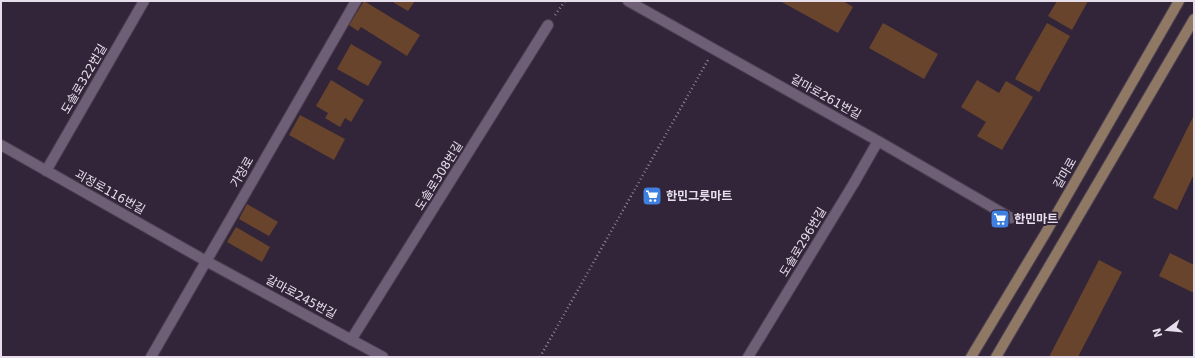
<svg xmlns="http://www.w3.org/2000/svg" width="1195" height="358" font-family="'DejaVu Sans','Noto Sans KR',sans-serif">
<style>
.building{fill:#67442b}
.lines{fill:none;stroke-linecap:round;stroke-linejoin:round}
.pedestrian-casing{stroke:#4c4051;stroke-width:12}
.minor-casing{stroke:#4c4051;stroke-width:12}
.secondary-casing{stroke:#4c4051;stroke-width:12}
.path{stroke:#8f8394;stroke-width:2.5;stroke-dasharray:1 3;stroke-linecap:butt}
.pedestrian{stroke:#6f5f76;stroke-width:10}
.minor{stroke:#6f5f76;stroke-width:10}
.secondary{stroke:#8f7864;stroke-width:10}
.labels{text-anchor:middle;stroke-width:4;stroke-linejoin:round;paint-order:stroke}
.street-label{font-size:12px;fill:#e7deec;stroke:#332539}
.poi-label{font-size:12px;font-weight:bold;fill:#e7deec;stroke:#332539;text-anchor:start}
</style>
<rect width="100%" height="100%" fill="#332539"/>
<!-- building -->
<path class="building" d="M364,1L420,35L407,56L361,27L358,31L349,25Z
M391,1H415L408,11Z
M780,1H843L853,7L838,33Z
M1057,1H1088L1072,30L1048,16Z
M883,23L938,54L924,79L869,48Z
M1047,23L1070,36L1039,92L1015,79Z
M351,44L382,62L368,86L337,69Z
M331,80L364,100L351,122L345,118L340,127L325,118L328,113L316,106Z
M977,80L999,93L1006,81L1033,97L1002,150L977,136L986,122L961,107Z
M300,115L345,139L334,160L289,135Z
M1194,115V174L1177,210L1153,198Z
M247,204L278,222L269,236L239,219Z
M236,227L270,247L262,262L227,242Z
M1170,253L1194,265V293L1159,276Z
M1099,260L1122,272L1078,357H1049Z"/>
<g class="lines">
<defs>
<path id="pedestrian" d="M628,1L878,141L1011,218
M854,183L878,141"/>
<path id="minor" d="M1,145L206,261L383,357
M46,171L144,1
M351,340L548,25
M151,357L356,1
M748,357L854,183"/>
<path id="secondary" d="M971,357L1045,234L1179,1
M996,357L1194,19"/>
</defs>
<!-- pedestrian casing -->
<use href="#pedestrian" class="pedestrian-casing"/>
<!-- minor casing -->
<use href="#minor" class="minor-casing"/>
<!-- secondary casing -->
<use href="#secondary" class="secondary-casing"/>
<!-- path -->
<path class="path" d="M555,15L565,1
M540,357L708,60"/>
<!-- pedestrian -->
<use href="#pedestrian" class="pedestrian"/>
<!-- minor -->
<use href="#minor" class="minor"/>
<!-- secondary -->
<use href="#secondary" class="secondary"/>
</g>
<!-- icons -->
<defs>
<symbol id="supermarket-square" viewBox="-11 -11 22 22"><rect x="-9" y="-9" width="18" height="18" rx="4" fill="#3f7fe0" stroke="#332539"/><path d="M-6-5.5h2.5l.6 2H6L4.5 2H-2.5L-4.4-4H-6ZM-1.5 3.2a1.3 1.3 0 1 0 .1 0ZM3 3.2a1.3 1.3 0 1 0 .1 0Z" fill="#fff"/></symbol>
</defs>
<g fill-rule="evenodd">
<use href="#supermarket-square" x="641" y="185" width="22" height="22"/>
<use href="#supermarket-square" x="989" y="208" width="22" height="22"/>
</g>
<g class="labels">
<!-- street labels -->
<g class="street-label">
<text transform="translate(84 79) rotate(-60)" y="4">도솔로322번길</text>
<text transform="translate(826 97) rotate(29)" y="4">갈마로261번길</text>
<text transform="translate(242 172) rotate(-60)" y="4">가장로</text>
<text transform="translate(1065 173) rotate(-60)" y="4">갈마로</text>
<text transform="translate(439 176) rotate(-58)" y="4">도솔로308번길</text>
<text transform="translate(110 192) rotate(29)" y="4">괴정로116번길</text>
<text transform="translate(803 242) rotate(-59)" y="4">도솔로296번길</text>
<text transform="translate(301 297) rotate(28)" y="4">갈마로245번길</text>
</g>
<!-- poi labels -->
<g class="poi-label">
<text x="666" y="200">한민그릇마트</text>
<text x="1014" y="223">한민마트</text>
</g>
</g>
<!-- border -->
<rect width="1195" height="358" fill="none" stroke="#e7deec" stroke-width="4"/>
<!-- north arrow -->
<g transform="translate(1167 330) rotate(254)" stroke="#332539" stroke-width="3" paint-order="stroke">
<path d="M0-3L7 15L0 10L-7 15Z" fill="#e7deec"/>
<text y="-6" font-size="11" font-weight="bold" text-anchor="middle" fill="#e7deec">N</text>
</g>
</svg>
